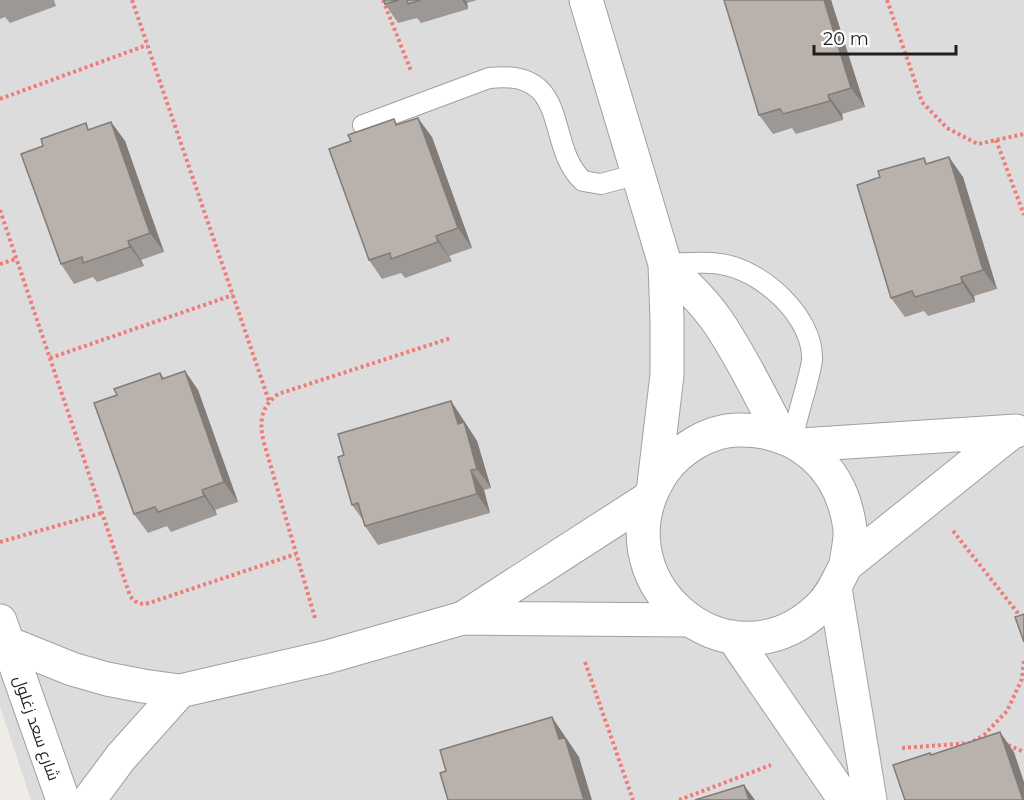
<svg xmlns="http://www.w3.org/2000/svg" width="1024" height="800" font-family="Montserrat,Cairo,sans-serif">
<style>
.residential{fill:#dddcdc}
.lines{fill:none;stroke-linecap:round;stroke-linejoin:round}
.service-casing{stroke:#a0a0a0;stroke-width:22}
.minor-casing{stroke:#a0a0a0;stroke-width:35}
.tertiary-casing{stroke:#a0a0a0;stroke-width:35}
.path{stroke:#ee7d79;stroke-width:4;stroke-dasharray:3 3;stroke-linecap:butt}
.service{stroke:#fff;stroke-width:20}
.minor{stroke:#fff;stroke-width:33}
.tertiary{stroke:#fff;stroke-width:33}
.wall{fill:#9e9894}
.shaded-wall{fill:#817c78}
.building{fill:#b8b1ac;stroke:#817c78;stroke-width:1.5}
.labels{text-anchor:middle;stroke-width:4.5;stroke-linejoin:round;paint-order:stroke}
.street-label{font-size:16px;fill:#1f1f1f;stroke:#fff}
</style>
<rect width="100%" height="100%" fill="#efece7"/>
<!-- residential -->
<path class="residential" d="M0,0H1024V800H31L0,706Z"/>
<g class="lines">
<defs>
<path id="service" d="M363,125L489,78C573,68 544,145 583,181L601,184L638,174
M665,264C682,264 702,261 720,264C761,269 814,317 812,360C811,369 808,378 806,387C801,405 796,422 792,440"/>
<path id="minor" d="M586,0L665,264L667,320V375L654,484
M665,264C683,282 703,300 718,322C742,357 761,398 781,435
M801,445L1016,431
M846,565C847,554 851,540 850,529C842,467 798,428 736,430C708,431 678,450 663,472C592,578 728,695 819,608C832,596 838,580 846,565L1012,432
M835,588L870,800
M463,618L649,498
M733,637L845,800
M0,640L72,669L107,679L143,686L180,691L327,657L463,618L689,620
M89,800L121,757L180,691"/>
<path id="tertiary" d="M0,621L63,800"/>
</defs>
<!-- service casing -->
<use href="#service" class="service-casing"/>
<!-- minor casing -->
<use href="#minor" class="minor-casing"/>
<!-- tertiary casing -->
<use href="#tertiary" class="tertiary-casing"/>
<!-- path -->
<path class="path" d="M132,0L269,401
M383,0L411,71
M887,0L922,102L947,128L978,144L1024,134
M0,99L147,45
M996,140L1024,215
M0,210L130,596C136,603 140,605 149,603L296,554
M0,264L16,259
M50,358L233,295
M953,531L1017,612L1019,618
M0,542L102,513
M315,618L264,443C259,422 260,408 278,394L451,338
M585,662L633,800
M1008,745L1024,752
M902,748L970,743L984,735L1007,711L1022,679L1024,659
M679,800L771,765"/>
<!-- service -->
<use href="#service" class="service"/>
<!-- minor -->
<use href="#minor" class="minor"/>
<!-- tertiary -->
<use href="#tertiary" class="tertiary"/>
</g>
<!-- wall -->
<path class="wall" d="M0,0H55H54L56,6L10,23L5,17L0,19Z
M384,0H477L467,3L468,9L421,23L417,18L398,23L385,4Z
M831,0L865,107L842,114L843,120L796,134L792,128L773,134L759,115Z
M394,119L398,125L432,137L472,248L449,256L452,261L405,278L401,273L382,279L369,260L351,141Z
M111,122L125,141L164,252L141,260L144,266L97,282L93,277L74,284L61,264L90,129Z
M928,164L963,177L997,289L974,296L975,302L928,316L924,311L905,317L891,298Z
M185,371L198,390L238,502L215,510L217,515L171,532L167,526L148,533L134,514L117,395L160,373L164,378Z
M451,401L477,441L491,488L484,490L490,513L378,545L365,526L363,520L352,505L344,455Z"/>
<!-- shaded-wall -->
<path class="shaded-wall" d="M462,0H465L467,3L468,9Z
M824,0H831L865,107L851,88Z
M828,95L842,114L843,120L830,101Z
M418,118L432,137L472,248L458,228Z
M111,122L125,141L164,252L150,233Z
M949,157L963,177L997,289L983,270Z
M436,236L449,256L452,261L438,242Z
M128,241L141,260L144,266L130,247Z
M961,277L974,296L975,302L962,283Z
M185,371L198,390L238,502L224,482Z
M451,401L477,441L491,488L477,469L458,424Z
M471,470L484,490L490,513L477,494Z
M202,490L215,510L217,515L204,496Z
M552,717L579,757L592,800H584L559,739Z
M1000,732L1014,752L1024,782V800H1023Z
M744,785L755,800H749Z"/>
<!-- building -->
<path class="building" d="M384,0H399L385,4Z
M407,0H421L408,4Z
M724,0H824L851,88L828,95L830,101L783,114L780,109L759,115Z
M418,118L458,228L436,236L438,242L391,259L390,253L369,260L329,149L351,141L348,135L394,119L396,125Z
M111,122L150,233L128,241L130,247L83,263L82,257L61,264L21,154L43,146L41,139L86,123L88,130Z
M949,157L983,270L961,277L962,283L915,297L912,291L891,298L857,185L880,177L878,171L924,158L926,164Z
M185,371L224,482L202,490L204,496L158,512L155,507L134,514L94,403L117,395L114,389L160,373L162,379Z
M451,401L458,424L464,422L477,469L471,470L477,494L365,526L358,503L352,505L338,457L344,455L338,434Z
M1024,614V642L1015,617Z
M552,717L559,739L565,738L584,800H448L440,773L446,771L440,750Z
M1000,732L1023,800H905L893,765L930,753L931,755Z
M744,785L749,800H695Z"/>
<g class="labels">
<!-- street labels -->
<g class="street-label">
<text transform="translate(37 728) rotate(71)" y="6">شارع سعد زغلول</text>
</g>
</g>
<!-- scale -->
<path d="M814 45v9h142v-9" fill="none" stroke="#1f1f1f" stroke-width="3"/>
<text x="823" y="45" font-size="18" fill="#1f1f1f" stroke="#ffffff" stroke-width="4.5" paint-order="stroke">20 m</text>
</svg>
